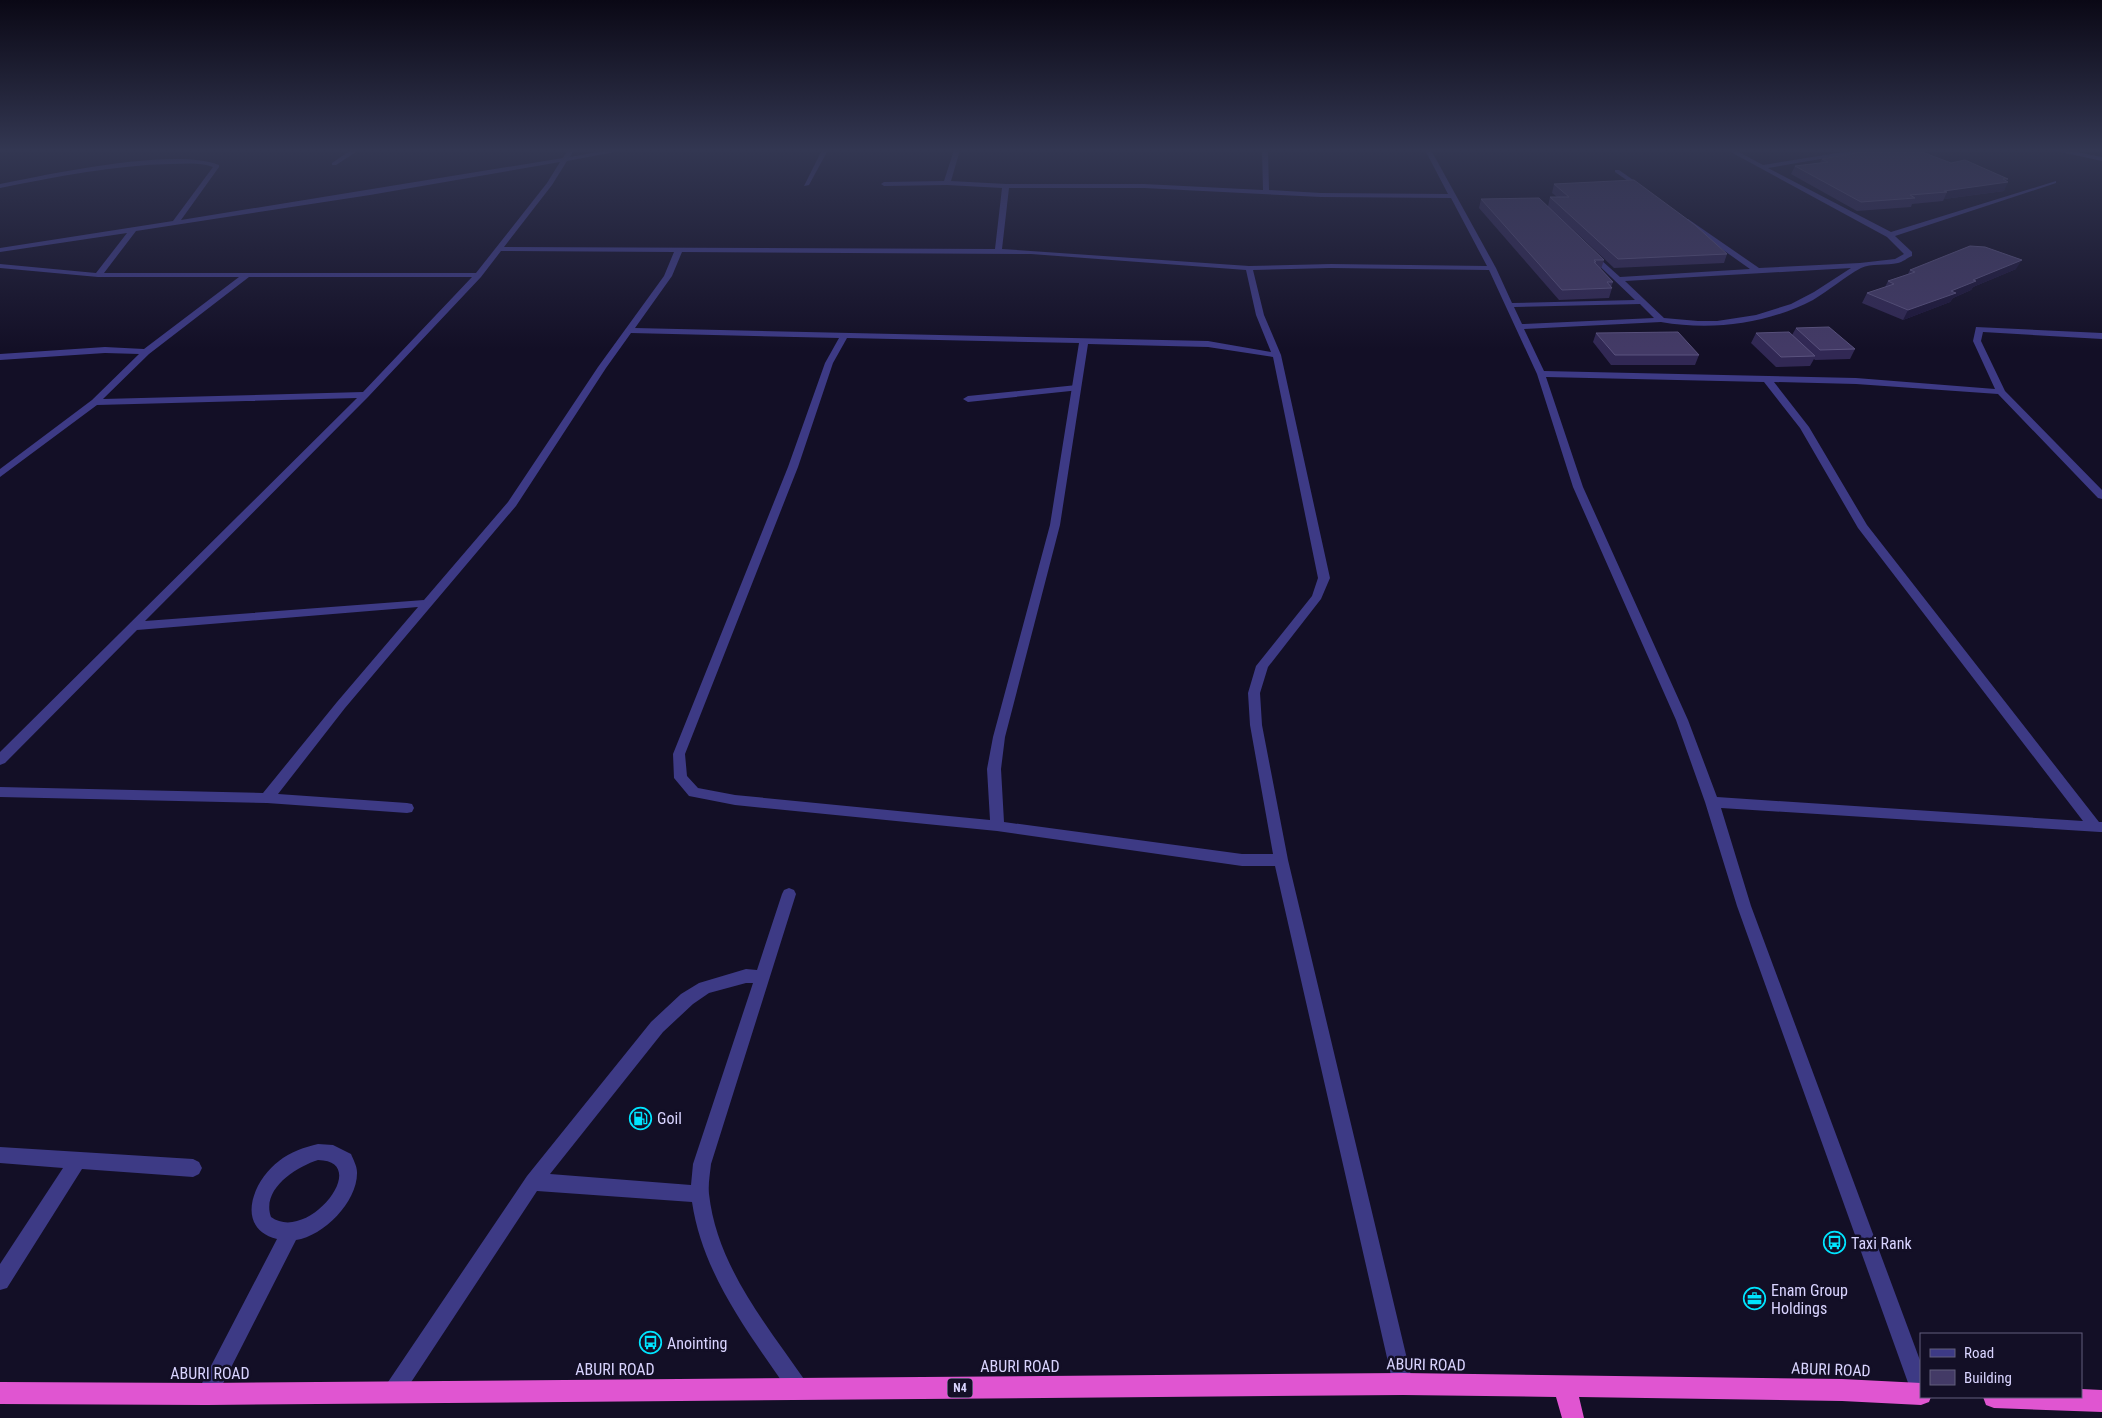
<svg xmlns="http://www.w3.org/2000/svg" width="2102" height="1418" font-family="'Roboto Condensed',sans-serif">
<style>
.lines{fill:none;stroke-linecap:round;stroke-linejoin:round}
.service{fill:#3d3a85;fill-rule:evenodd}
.minor{fill:#3d3a85;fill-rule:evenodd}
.trunk{fill:#e055d1;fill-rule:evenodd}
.wall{fill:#312854}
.shaded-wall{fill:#1d163a}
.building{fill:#433a66;stroke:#5a527e}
.labels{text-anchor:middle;stroke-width:5;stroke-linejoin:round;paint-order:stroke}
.shield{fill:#130f26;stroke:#9e99be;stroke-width:1}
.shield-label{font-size:12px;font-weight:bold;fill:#d9d4ff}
.near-poi-label{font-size:16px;fill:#d9d4ff;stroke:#130f26;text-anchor:start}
.near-street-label{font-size:16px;fill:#d9d4ff;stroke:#130f26}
</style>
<rect width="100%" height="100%" fill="#130f26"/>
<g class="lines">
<!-- service -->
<path class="service" d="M1077,385L1081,388L1080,390L968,402L963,399L968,396Z
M789,888L794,890L796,894L711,1164C710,1174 708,1184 709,1194C717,1266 766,1324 806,1382L809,1389L806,1396L799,1399L792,1396C751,1336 703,1276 692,1202L537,1191L400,1399L393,1402L386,1399L383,1392L386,1385L527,1176L651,1022L681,994L699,983L746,969L757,970L782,894L784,890ZM746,983H753L693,1164L691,1185L550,1174L663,1032L693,1004L709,993Z
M318,1144L333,1145L351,1154C353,1159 357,1166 357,1172C358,1201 324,1236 296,1240L214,1401L207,1404L200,1401L197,1394L200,1387L277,1239C234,1228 253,1180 279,1161C290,1152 305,1147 318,1144ZM318,1160C373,1161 308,1244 271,1217C261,1189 296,1167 318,1160Z
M0,1147L193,1159L199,1162L202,1168L199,1174L193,1177L82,1169L7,1288L0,1290V1264L63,1168L0,1163Z"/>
<!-- minor -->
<path class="minor" d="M351,150H359L336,165H332V163Z
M568,150H574L570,157L609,150H625L567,161L552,185L504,247L995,249L1002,188L947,185L884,186L881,184L884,182L944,181L954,150H960L951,181L1006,184H1144L1263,190L1262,150H1268L1269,190L1321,193L1448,194L1425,150H1431L1496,268L1512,303L1635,300L1587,254V250H1590L1620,277L1750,269L1685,223L1684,221L1688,219L1759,268L1860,263L1895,259L1904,254L1887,237L1727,150H1735L1763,165L1856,150H1873L1768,168L1891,232L2056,181V183L1895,236L1912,252V256C1907,258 1903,262 1898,263C1887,266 1871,263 1861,268C1844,277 1830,290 1813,300C1767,324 1712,331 1661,322L1524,329L1544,371L1856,378L1995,389L1973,341L1976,327L2102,333V339L1983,332L1981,341L2005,391L2102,490V499L2098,498L1998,394L1856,384L1774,382L1809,427L1867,525L2099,822H2102V832H2100L1721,808L1751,906L1921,1363V1397L1928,1398L1921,1401L1914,1398L1911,1391L1737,906L1705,802L1676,720L1573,487L1537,374L1489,270L1331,268L1253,270L1264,315L1281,355L1330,578L1321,599L1268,667L1260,693L1262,725L1288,860L1413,1384L1410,1391L1403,1394L1396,1391L1393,1384L1275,866H1242L997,831L735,805L689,796L674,778L673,754L788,467L825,363L839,338L631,333L606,368L516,506L345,708L278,794L407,803L412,804L414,808L412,812L407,813L267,803L0,797V787L263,793L337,702L418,607L137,630L5,763L0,765V752L357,398L97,405L0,477V469L92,400L139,354L105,353L0,360V354L105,347L144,349L239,277H98L0,268V264L96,273L127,233L0,252V248L173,221L213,167C200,162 185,164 171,164C114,165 56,177 0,188V184C50,174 175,147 219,165V167L181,220L563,158ZM560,162L547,183L476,273H104L136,231L370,195ZM1009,188H1144L1321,197L1451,198L1487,266L1331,264L1249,266L1002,249ZM501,251L674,252L664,276L598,367L508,502L424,600L145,621L368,397L481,277ZM682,252L1031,254L1246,270L1256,315L1271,352L1208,341L635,328L672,276ZM1851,268L1814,292L1791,304L1756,315L1717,321H1698L1664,318L1625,281ZM249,277H472L363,392L103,399L149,354ZM1640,304L1654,318L1522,324L1514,307ZM847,338L1079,343L1050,525L993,737L987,769L990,820L735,795L698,788L687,776L685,754L798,467L833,363ZM1088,344L1208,347L1273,357L1318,578L1312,596L1256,666L1248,693L1250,725L1273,854H1242L1004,822L1001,769L1005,737L1060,525ZM1546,377L1764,382L1800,428L1858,528L2083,821L1717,797L1688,720L1583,487Z
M822,150H828L809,185L804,186Z
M2052,150H2067L2102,157V161Z
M1615,170H1619L1646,189L1641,190L1615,172Z"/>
<!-- trunk -->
<path class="trunk" d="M1403,1373L1842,1379L1921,1383V1397H1931L1929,1402L1921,1405L1842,1401L1579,1397L1584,1418H1562L1556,1397L1403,1395L207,1405L0,1404V1382L207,1383Z
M2081,1389L2102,1390V1412L1994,1408L1986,1405L1983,1397H2081Z"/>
</g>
<!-- wall -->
<path class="wall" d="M1822,159L1951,163L2006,181L2004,191L1944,199L1943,201L1912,204L1911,207L1857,211L1791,174L1795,166L1820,163Z
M1554,184L1727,254L1724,263L1614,268L1566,223L1604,260L1601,269L1613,282L1611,287L1612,288L1609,298L1559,300L1479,208L1481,199L1548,206L1550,197H1557L1552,193Z
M2016,269L1973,287L1971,290L1953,298L1950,302L1903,320L1862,303L1867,293L1885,287L1888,281L1908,274L1910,270Z
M1796,328L1855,349L1850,359L1815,360L1814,359L1810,366L1776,367L1751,343L1756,333L1792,335Z
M1596,333L1699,355L1695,365H1611L1593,342Z"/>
<!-- shaded-wall -->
<path class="shaded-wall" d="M2003,179H2008L2006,182H2008L2004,191L1944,199L1947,192L1944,191Z
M2022,260L2016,269L1973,287L1971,290L1953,298L1950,302L1903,320L1908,310L1973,280Z"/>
<!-- building -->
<path class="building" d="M1874,150H1917L1951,163L1965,160L2008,179H2003L2008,182L1944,191L1947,192L1910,195L1915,198L1861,202L1795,166L1828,162L1822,159Z
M1634,180L1695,225L1727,254L1618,259L1550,197H1569L1554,184Z
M1539,198L1604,260H1594L1596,262H1594L1613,282H1607L1612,288L1562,290L1481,199Z
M1970,246L1985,247L2022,260L1973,280L1976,281L1951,291L1956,293L1908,310L1867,293L1894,284L1888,281L1915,272L1910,270Z
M1829,327L1855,349L1820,350L1796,328Z
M1678,332L1699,355H1615L1596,333Z
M1789,332L1815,356L1781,357L1756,333Z"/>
<!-- sky -->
<linearGradient id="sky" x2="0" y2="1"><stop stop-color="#0a0815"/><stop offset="0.43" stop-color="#333752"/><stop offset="1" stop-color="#333752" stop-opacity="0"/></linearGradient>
<rect width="2102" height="349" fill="url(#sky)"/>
<!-- icons -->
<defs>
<symbol id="fuel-ring" viewBox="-11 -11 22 22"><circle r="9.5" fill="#130f26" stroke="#00e5ff" stroke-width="1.5"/><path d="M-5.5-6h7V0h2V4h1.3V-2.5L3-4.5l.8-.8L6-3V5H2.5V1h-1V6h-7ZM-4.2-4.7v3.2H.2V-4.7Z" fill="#00e5ff"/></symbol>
<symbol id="bus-ring" viewBox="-11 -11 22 22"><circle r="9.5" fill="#130f26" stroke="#00e5ff" stroke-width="1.5"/><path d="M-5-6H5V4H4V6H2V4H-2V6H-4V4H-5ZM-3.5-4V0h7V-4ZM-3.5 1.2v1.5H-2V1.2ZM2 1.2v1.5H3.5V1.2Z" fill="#00e5ff"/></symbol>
<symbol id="office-ring" viewBox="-11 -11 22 22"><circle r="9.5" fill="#130f26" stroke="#00e5ff" stroke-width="1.5"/><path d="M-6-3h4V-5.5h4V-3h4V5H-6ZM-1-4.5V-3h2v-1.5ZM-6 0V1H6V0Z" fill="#00e5ff"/></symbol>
</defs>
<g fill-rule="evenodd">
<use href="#fuel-ring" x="628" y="1106" width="25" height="25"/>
<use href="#bus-ring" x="1822" y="1230" width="25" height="25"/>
<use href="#office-ring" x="1742" y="1286" width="25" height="25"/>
<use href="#bus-ring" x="638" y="1330" width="25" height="25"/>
</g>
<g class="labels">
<!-- shield labels -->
<rect class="shield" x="947.5" y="1378.5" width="25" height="19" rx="4"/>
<g class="shield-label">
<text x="960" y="1392">N4</text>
</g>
<!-- near-poi labels -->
<g class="near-poi-label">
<text x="657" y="1124">Goil</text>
<text x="1851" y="1249">Taxi Rank</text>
<text x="1771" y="1296">Enam Group<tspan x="1771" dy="18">Holdings</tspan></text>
<text x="667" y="1349">Anointing</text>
</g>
<!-- near-street labels -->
<g class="near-street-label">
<text transform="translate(1426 1364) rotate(1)" y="6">ABURI ROAD</text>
<text x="1020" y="1372">ABURI ROAD</text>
<text x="615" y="1375">ABURI ROAD</text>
<text transform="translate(1831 1369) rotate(2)" y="6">ABURI ROAD</text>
<text x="210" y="1379">ABURI ROAD</text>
</g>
</g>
<!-- legend -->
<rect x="1920" y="1333" width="162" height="65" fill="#130f26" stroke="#625e7d"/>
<rect x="1930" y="1349" width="25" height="8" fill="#3d3a85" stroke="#625e7d"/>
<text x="1964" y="1358" font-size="15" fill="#d9d4ff">Road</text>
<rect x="1930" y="1370" width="25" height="15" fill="#433a66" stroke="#625e7d"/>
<text x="1964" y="1383" font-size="15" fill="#d9d4ff">Building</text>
</svg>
